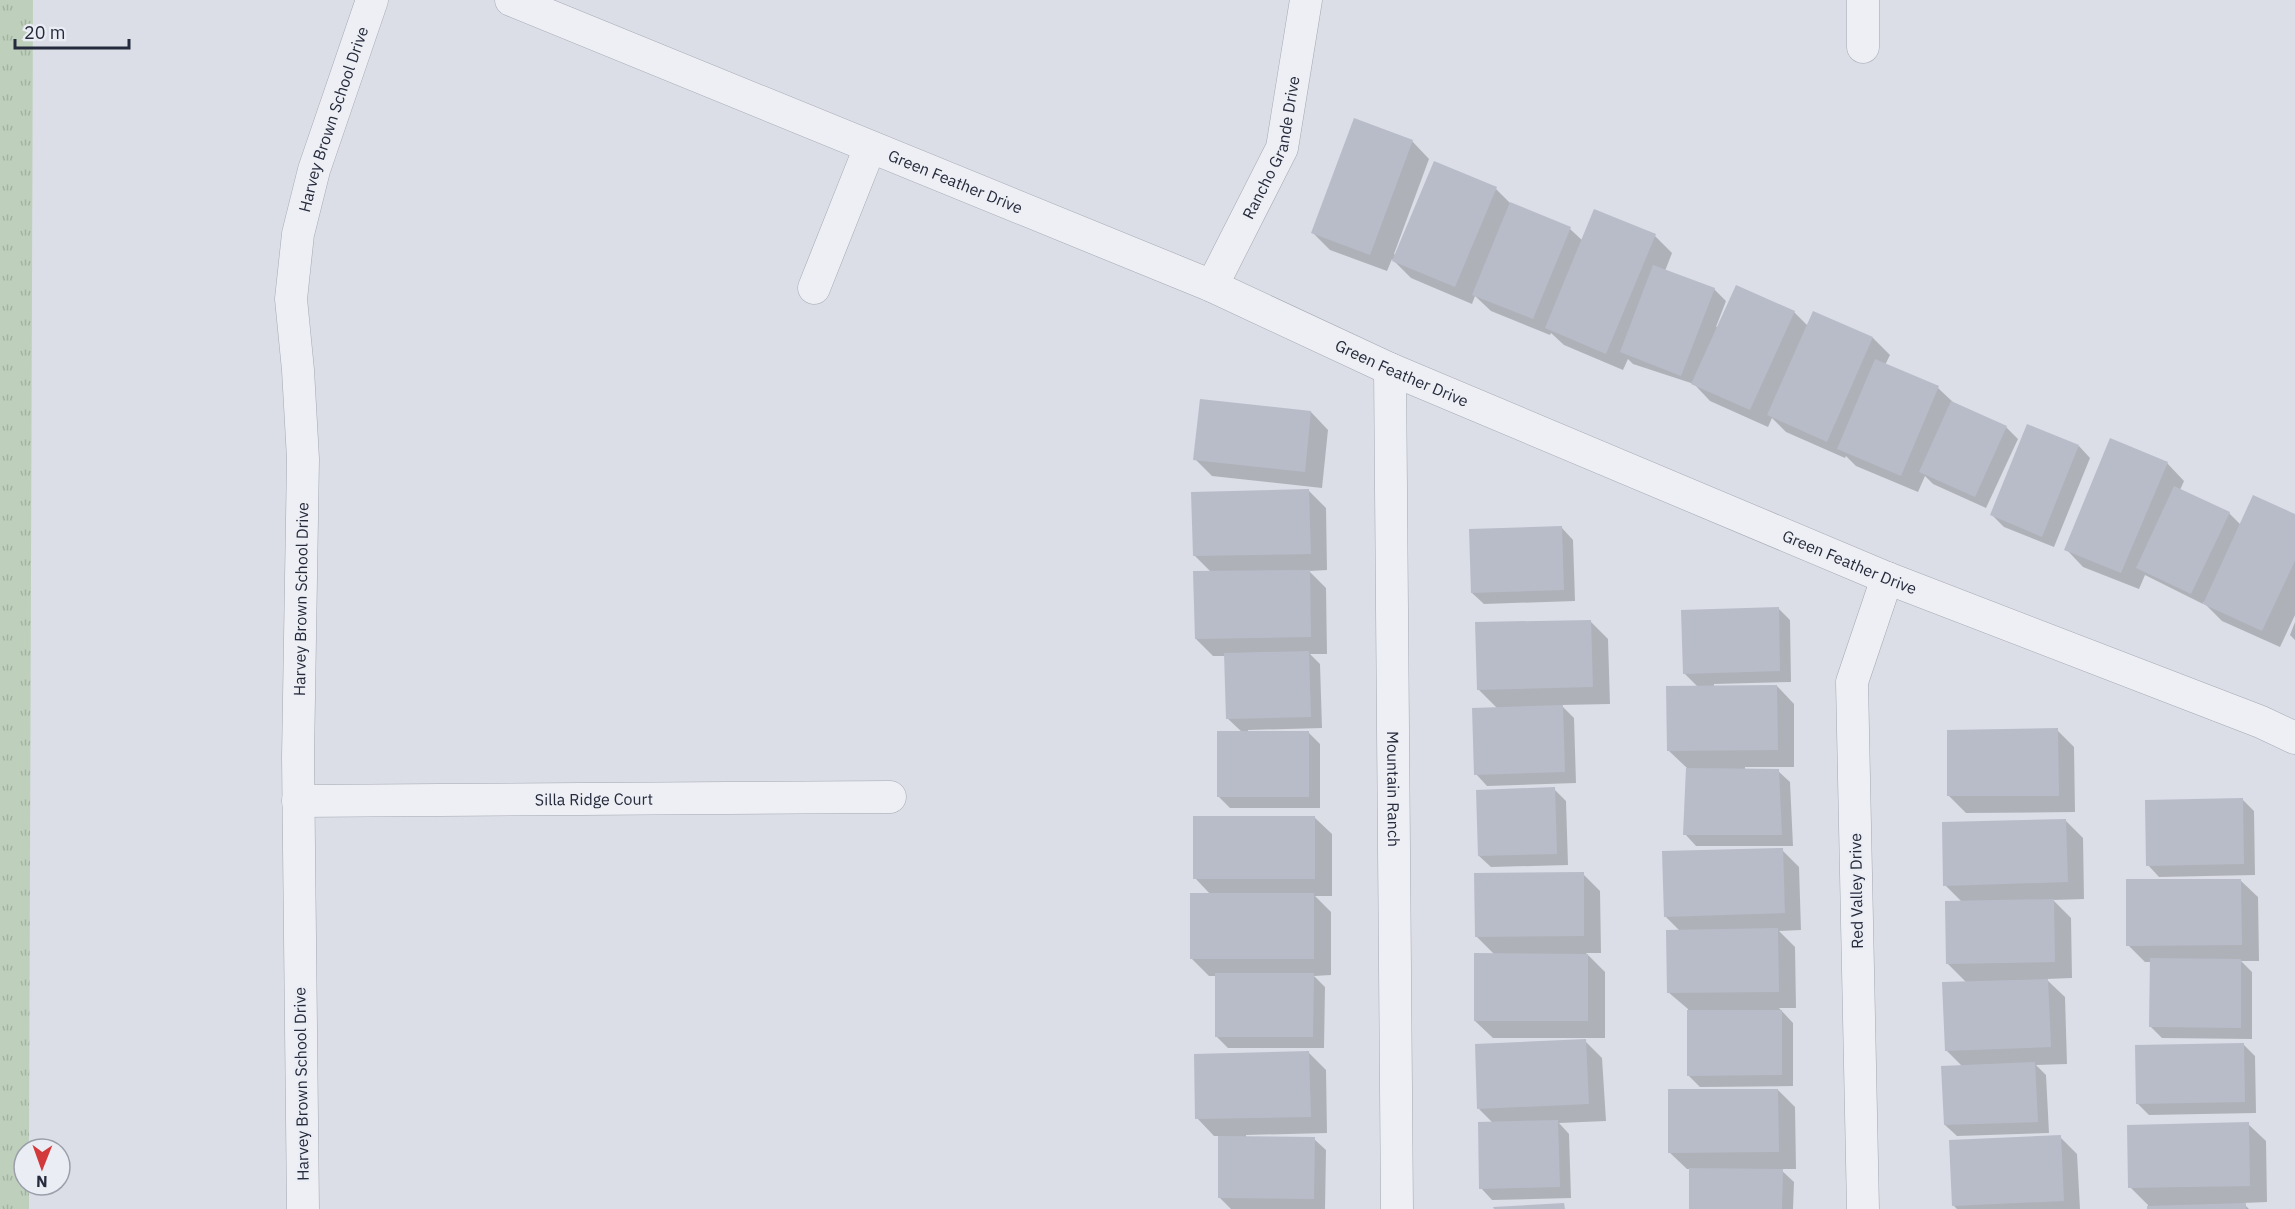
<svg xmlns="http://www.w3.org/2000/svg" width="2295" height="1209" font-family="'IBM Plex Sans',sans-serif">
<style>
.grass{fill:url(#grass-tufts)}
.shadow{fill:#0003}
.building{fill:#b8bcc9}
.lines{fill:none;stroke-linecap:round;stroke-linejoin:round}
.street-casing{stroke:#a4a8b3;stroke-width:33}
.street{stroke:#edeff4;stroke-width:32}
.labels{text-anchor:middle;stroke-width:4.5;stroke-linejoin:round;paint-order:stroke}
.street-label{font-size:16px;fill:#252a3c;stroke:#eaedf4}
</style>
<defs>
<pattern id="grass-tufts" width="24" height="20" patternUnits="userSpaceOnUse" patternTransform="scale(1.5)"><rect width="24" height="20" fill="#bed0bc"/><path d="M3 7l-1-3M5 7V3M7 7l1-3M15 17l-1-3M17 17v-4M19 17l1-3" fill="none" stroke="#a3b3a2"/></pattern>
</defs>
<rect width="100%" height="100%" fill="#dbdee6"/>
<!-- grass -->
<path class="grass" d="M0,0H33L29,1149H24V1185H29V1209H0Z"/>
<!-- shadow -->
<path class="shadow" d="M1412,141L1429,159L1394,254L1396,255L1496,189L1512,205L1570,229L1583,241L1655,236L1672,253L1665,271L1714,289L1726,301L1716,327L1794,312L1808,326L1873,338L1890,355L1885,365L1938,388L1955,404L2006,427L2018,439L1986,508L1933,484L1925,476L1918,492L1856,466L1846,456L1845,458L1786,432L1772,418L1768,427L1710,401L1694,384L1633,364L1628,359L1623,370L1564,345L1551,333L1550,335L1491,311L1475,296L1472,304L1411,278L1392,259L1387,271L1330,250L1313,233Z
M1311,412L1328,430L1322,488L1212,476L1195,459Z
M2079,446L2090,458L2054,547L2004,527L1992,515Z
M2167,463L2184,481L2180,490L2229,513L2241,525L2295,516V615L2280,647L2222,621L2203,602V604L2145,575L2139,589L2083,567L2066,549Z
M1308,490L1326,508L1327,570L1309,571L1326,588L1327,654H1310L1320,664L1322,728L1248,730V732L1309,733L1320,744V808H1230L1218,796L1242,732L1227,718L1226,656H1213L1196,639L1211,572L1194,555Z
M1562,528L1573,540L1575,601L1484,604L1472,593Z
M1778,608L1790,620L1791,682L1714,684V687L1777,686L1794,704V767H1745V770L1778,771L1790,782L1793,846H1696L1685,834L1687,768L1669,751L1698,687L1684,673Z
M1591,622L1608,639L1610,704L1561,705L1574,718L1576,783L1487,786L1476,774L1498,709L1478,689Z
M2295,622V640L2290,635Z
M2057,730L2074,747L2075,812L1966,813L1949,796Z
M1554,789L1566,801L1568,865L1491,867L1479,856Z
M2242,799L2254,811L2255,875L2159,877L2148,865Z
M1314,817L1332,834V896H1315L1331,912V975L1314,976L1325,987L1324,1048H1228L1216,1036L1217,976H1209L1192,959L1211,895L1195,878Z
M2066,821L2083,838L2084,899L2053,900L2071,918L2072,978L2046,979L2065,997L2067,1064L2036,1065L2046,1075L2049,1133L1957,1136L1945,1125L1962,1066L1946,1050L1967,983L1948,964L1963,903L1945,885Z
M1782,850L1799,867L1801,930L1779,931L1795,947L1796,1008H1779L1793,1023V1086L1700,1087L1688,1075V1009L1668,992L1680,931L1665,916Z
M1583,874L1600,891L1601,953H1586L1605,972V1038H1493L1475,1021L1495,955L1476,936Z
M2240,880L2258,897L2259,961H2241L2252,972V1039L2162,1038L2150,1026L2151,962H2145L2128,945Z
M1585,1041L1602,1058L1606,1121L1559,1123L1569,1134L1571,1198L1492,1200L1481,1188L1493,1123L1479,1109Z
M2243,1044L2255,1056L2256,1113L2149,1115L2137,1103Z
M1309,1053L1326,1070L1327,1133L1246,1135V1138L1314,1139L1326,1150L1325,1209H1231L1219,1197L1220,1136H1214L1197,1118Z
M1778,1090L1795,1107L1796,1169H1780L1794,1182L1793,1209H1690L1691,1169H1687L1669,1152Z
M2248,1124L2266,1141L2267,1202L2243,1203L2249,1209H2148V1205L2130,1187Z
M2060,1137L2077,1154L2080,1209H1957L1953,1205Z"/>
<!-- building -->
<path class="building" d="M1354,118L1413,140L1370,255L1311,233Z
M1434,161L1497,187L1455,287L1392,261Z
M1510,202L1571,227L1533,319L1472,295Z
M1594,209L1656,234L1606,354L1545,328Z
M1653,265L1715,288L1681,376L1620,352Z
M1736,285L1795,311L1750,410L1691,384Z
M1813,311L1873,337L1827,442L1767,415Z
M1875,359L1939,386L1901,476L1837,449Z
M1200,399L1311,411L1305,472L1193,460Z
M1951,401L2007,426L1975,497L1919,472Z
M2027,424L2079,445L2042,537L1990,515Z
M2110,438L2168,462L2121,573L2064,550Z
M2174,486L2230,512L2191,594L2136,568Z
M1309,489L1311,554L1193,556L1191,492Z
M2253,495L2295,514V561L2262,631L2203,604Z
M1562,526L1564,590L1471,593L1469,529Z
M1310,570L1311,637L1195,639L1193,571Z
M1779,607L1780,671L1683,674L1681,610Z
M1591,620L1593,687L1477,690L1475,622Z
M1309,651L1311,717L1226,719L1224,653Z
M1777,685L1778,750L1667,751L1666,686Z
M1563,705L1565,772L1474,775L1472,708Z
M2058,728L2059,796H1947V730Z
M1217,731H1309V797H1217Z
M1686,768L1779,769L1782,835H1683Z
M1555,787L1557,854L1478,856L1476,790Z
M2243,798L2244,864L2146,866L2145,800Z
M1193,816H1315V879H1193Z
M2066,819L2068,882L1943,886L1942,822Z
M1783,848L1785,913L1664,917L1662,851Z
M1584,872V936L1475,937L1474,873Z
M2126,879H2241L2242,945L2126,946Z
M1190,893H1314V959H1190Z
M2054,899L2055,962L1946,964L1945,901Z
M1778,928L1779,992L1667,993L1666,930Z
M1474,953L1588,954V1021H1474Z
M2150,958L2241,959V1028L2149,1027Z
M1215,973H1314L1313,1037H1215Z
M2048,979L2051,1047L1945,1051L1942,982Z
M1687,1010H1782V1075L1687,1076Z
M1586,1039L1589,1104L1477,1109L1475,1044Z
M2244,1043L2245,1102L2136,1104L2135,1045Z
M1309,1051L1311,1117L1195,1119L1194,1054Z
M2035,1062L2038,1122L1944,1125L1941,1066Z
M1668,1089H1778L1779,1152L1668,1153Z
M1558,1120L1560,1187L1479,1189L1478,1122Z
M2249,1122L2250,1186L2128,1188L2127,1125Z
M2061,1135L2064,1201L1952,1206L1949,1140Z
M1218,1136L1315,1137L1314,1199L1218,1198Z
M1689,1168L1783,1169L1782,1209H1689Z
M1564,1203L1565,1209H1494L1493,1207Z
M2246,1203V1209H2147V1206Z"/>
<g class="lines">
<defs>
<g id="street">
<path id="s1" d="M511,0L1212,286L1390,369L1887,578L2261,722L2295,738"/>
<path d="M1863,0V47"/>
<path id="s2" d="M1212,286L1282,148L1306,0"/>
<path d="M814,288L870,147"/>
<path id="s3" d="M1390,369L1397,1209"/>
<path id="s4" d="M298,801L890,797"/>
<path id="s5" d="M303,1209L298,757L303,459L298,370L291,299L298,234L314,170L372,0"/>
<path d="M1863,1209L1852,682L1887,578"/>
</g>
</defs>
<!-- street casing -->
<use href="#street" class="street-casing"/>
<!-- street -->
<use href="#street" class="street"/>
</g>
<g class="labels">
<!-- street labels -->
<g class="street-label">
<text dy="6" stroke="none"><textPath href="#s5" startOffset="1096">Harvey Brown School Drive</textPath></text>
<text dy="6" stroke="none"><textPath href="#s2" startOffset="152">Rancho Grande Drive</textPath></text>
<text dy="6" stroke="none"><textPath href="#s1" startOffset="480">Green Feather Drive</textPath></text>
<text dy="6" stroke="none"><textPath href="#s1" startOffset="966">Green Feather Drive</textPath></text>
<text dy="6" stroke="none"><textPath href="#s1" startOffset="1452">Green Feather Drive</textPath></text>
<text dy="6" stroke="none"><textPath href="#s5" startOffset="610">Harvey Brown School Drive</textPath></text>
<text dy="6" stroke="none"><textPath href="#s3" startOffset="420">Mountain Ranch</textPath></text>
<text dy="6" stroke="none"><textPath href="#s4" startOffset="296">Silla Ridge Court</textPath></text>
<text transform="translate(1856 891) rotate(-91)" y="6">Red Valley Drive</text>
<text transform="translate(301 1084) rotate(-91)" y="6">Harvey Brown School Drive</text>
</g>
</g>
<!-- north arrow -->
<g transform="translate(42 1167) rotate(181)"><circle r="28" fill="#eaedf4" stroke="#9b9faa" stroke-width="1.5"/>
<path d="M0-4.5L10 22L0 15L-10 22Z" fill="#d2393b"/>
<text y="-9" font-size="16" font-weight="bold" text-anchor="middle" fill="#252a3c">N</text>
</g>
<!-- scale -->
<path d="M15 39v9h114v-9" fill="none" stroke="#252a3c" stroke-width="3"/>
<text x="24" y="39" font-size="18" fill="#252a3c" stroke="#eaedf4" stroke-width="4.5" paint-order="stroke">20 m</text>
</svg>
